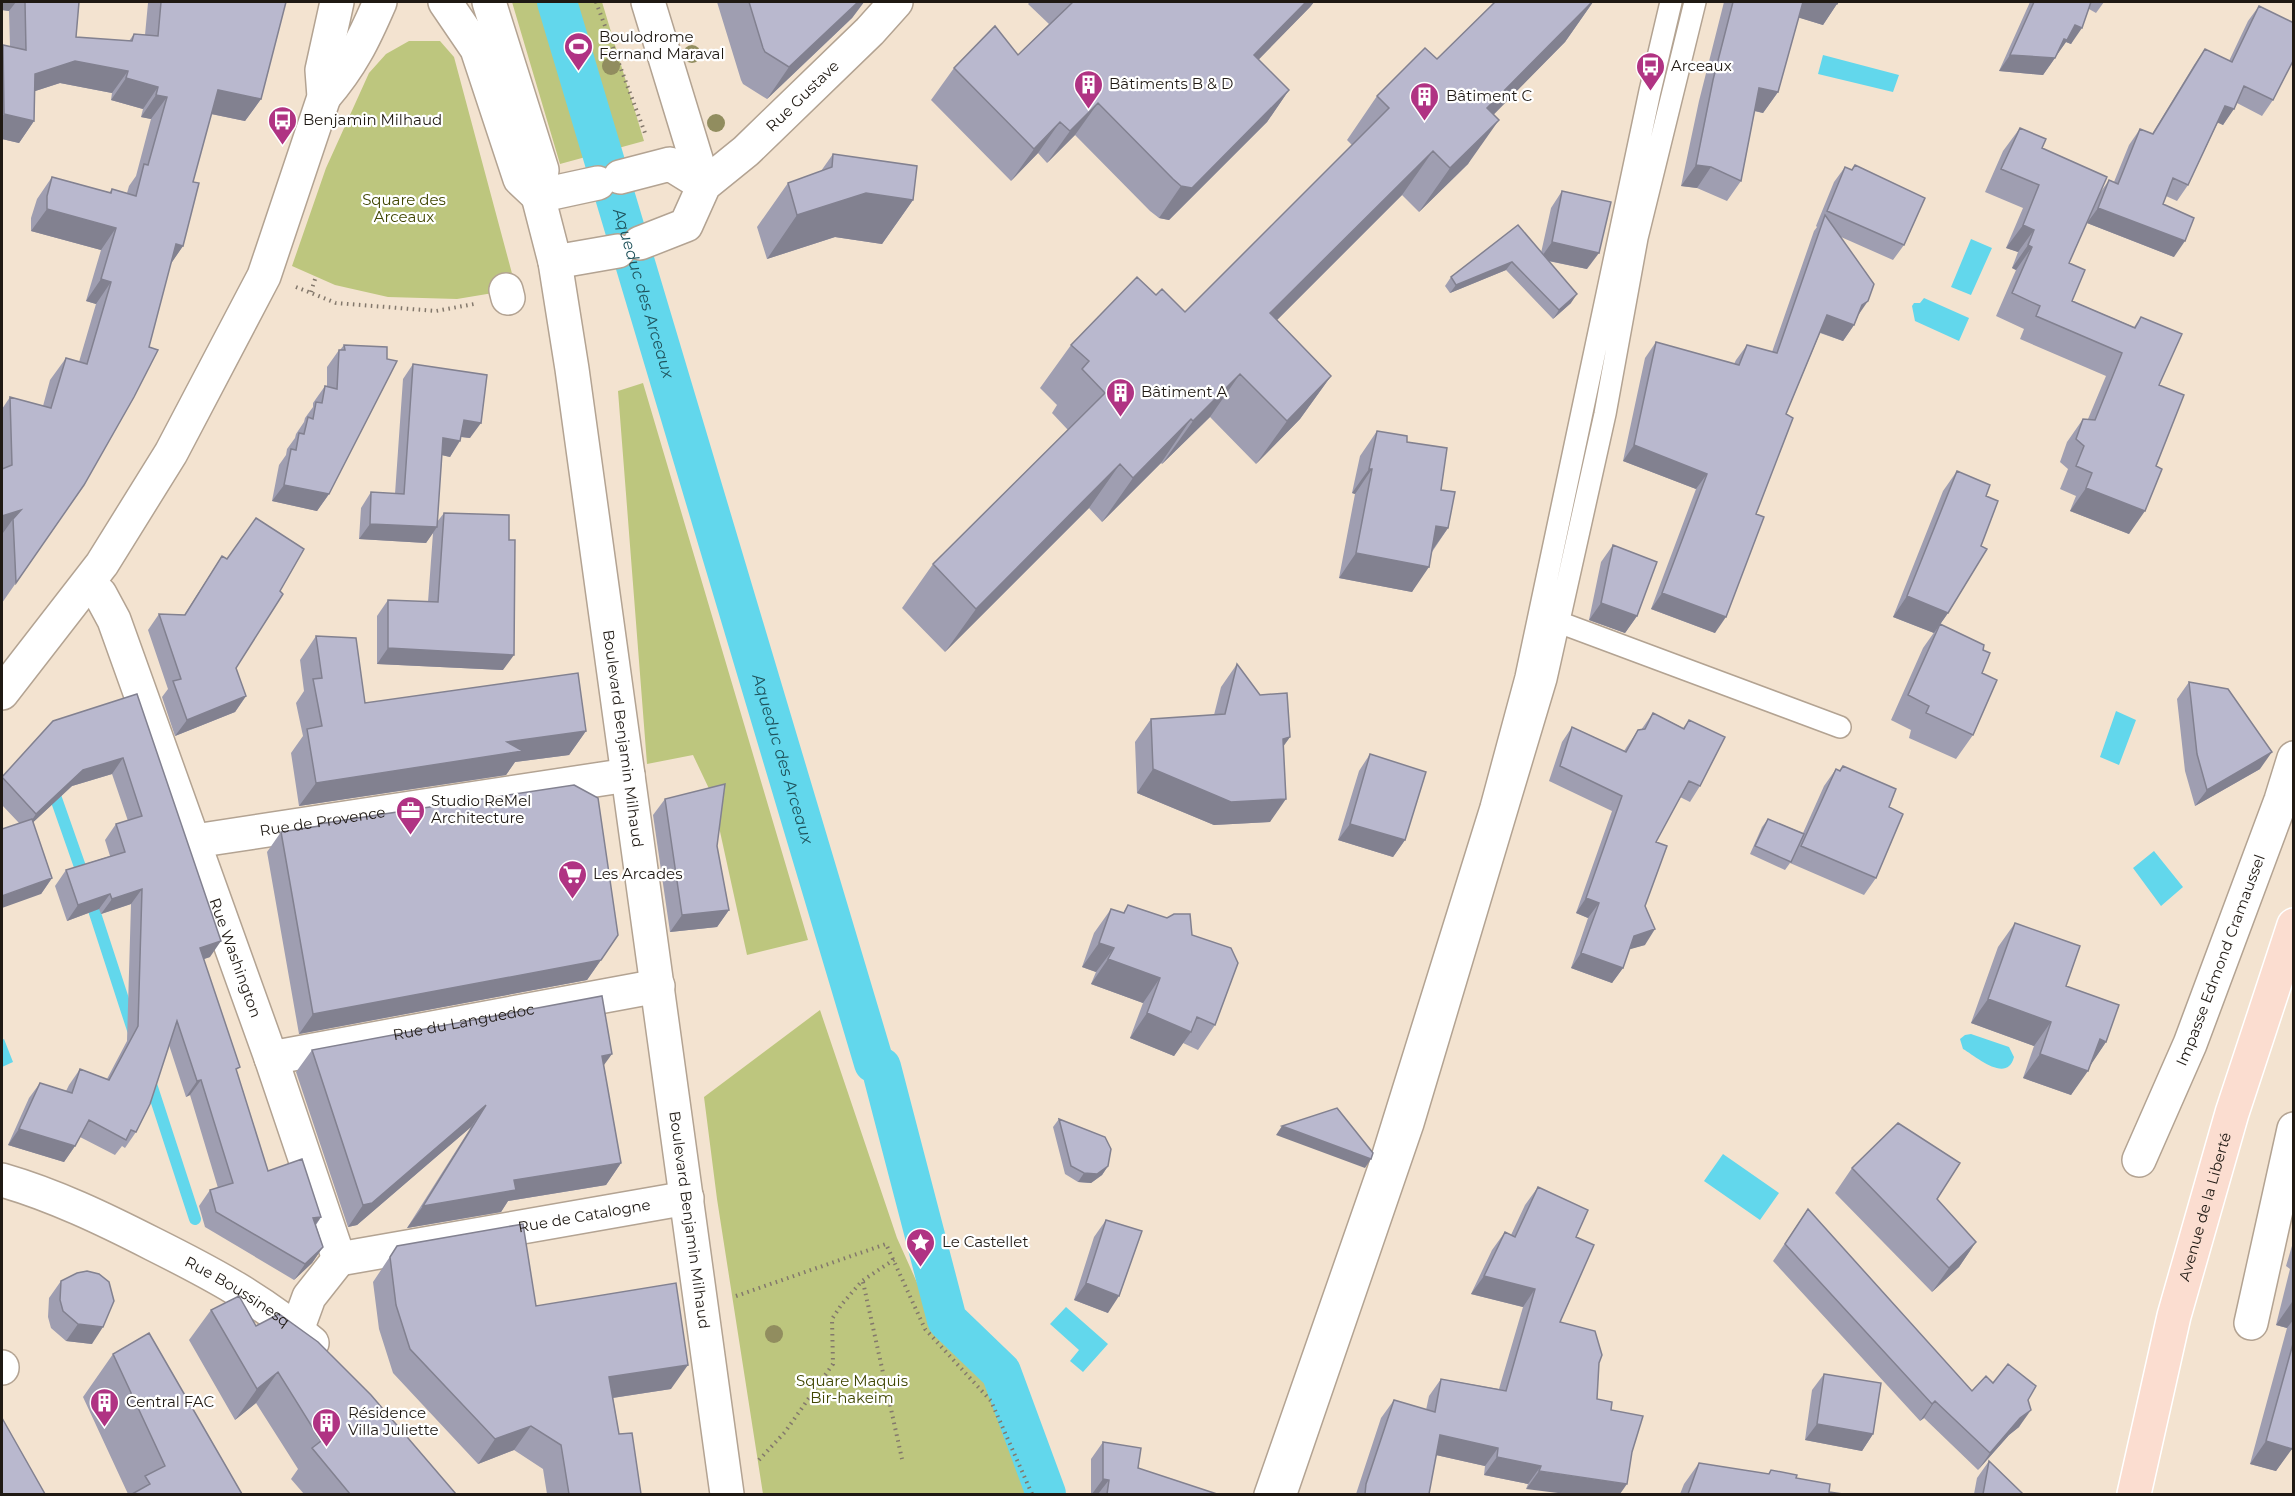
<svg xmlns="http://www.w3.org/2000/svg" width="2295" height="1496" font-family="Montserrat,sans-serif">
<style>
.green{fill:#bdc67e}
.water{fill:#62d7ec}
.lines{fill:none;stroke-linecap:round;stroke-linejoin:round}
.stream{stroke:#62d7ec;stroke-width:12}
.canal{stroke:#62d7ec;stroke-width:40}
.lane-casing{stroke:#b3a392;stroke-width:24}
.street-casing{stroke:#b3a392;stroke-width:36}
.secondary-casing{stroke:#b3a392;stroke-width:36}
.primary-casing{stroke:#fff;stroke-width:36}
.path{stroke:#83786c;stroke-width:4;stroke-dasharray:1.5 4.5;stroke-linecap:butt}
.lane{stroke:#fff;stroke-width:21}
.street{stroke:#fff;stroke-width:33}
.secondary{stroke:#fff;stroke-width:33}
.primary{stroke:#fbddd0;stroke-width:33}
.tree{fill:#918d5f}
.wall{fill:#9f9eb1}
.shaded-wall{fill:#828190}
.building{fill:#b9b8ce;stroke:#828190;stroke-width:1.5}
.labels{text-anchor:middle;stroke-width:4.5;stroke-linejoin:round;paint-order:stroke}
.poi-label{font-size:15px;fill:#1f1913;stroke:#fff;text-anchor:start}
.street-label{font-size:15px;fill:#1f1913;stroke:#fff}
.park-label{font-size:15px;fill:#414703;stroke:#fff}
.water-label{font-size:16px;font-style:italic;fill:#1f525b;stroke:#fff}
</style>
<rect width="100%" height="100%" fill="#f3e3d0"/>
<!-- green -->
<path class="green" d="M512,2H602L644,141L560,164Z
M409,41H440L454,57L514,281L499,292L457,299L388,297L335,285L292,266L326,168L369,73L386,54Z
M643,383L808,940L747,955L712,795L693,755L647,764L618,391Z
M820,1010L897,1238L945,1345L995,1383L1039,1494H763L717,1199L704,1097Z"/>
<!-- water -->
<path class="water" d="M1823,55L1899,75L1893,92L1818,74Z
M1971,239L1992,248L1971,295L1951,287Z
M1924,298L1969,318L1959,341L1915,321L1912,306L1914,303H1920Z
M2116,711L2136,720L2119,765L2100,757Z
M2154,851L2183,887L2161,906L2133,868Z
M1971,1034L2009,1047L2014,1057C2007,1084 1977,1057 1963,1049L1960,1039L1965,1035Z
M4,1039L13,1062L2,1067V1040Z
M1723,1154L1779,1193L1760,1220L1704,1181Z
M1066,1307L1108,1344L1083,1372L1070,1361L1079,1350L1050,1324Z"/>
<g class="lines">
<!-- stream -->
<path class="stream" d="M52,787L85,881
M90,898L133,1030
M149,1078L195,1219"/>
<!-- canal -->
<path class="canal" id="s1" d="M557,2L874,1063L881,1067L947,1320L1001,1372L1046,1494"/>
<defs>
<path id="lane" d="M1545,617L1840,727
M1265,1494L1379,1167L1491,807L1526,677L1650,91L1671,2
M1286,1494L1413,1124L1546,679L1605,414L1637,238L1695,2"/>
<g id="street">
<path d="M648,2L704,185"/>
<path d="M620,177L670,164L704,185"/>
<path d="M538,196L598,183"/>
<path id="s2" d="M640,243L686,225L704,185L746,151L870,31L896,2"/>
<path d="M555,262L618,251"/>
<path d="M506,290L508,298"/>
<path id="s3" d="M88,584L100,594L114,620L271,1058L339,1259"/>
<path id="s4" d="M195,841L628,775"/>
<path id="s5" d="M271,1058L658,986"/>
<path id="s6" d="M2139,1160L2190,1044L2281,800L2294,758"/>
<path id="s7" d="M339,1259L687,1198"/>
<path d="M2251,1323L2294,1129"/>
<path d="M297,1330L309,1297L339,1259"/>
<path d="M2,1368V1367"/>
</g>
<g id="secondary">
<path d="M445,2L477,49L520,179L538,196"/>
<path id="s8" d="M489,2L542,170L538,196L555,262L572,369L727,1494"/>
<path d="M324,97C351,66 364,39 380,2"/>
<path d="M2,693L102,564L171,453L264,276L324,97L322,70L337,2"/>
<path id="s9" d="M2,1180C54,1195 104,1219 153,1244C211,1273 262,1300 312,1343"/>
</g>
<g id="primary">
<path id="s10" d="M2134,1494L2174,1316L2232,1113L2294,925"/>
</g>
</defs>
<!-- lane casing -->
<use href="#lane" class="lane-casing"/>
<!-- street casing -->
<use href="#street" class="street-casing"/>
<!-- secondary casing -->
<use href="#secondary" class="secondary-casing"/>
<!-- primary casing -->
<use href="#primary" class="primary-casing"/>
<!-- path -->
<path class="path" d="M596,2L645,133
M296,287L336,303L436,311L474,304
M311,292L316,276
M863,1282L902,1459
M736,1296L886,1244L925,1329L991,1401L1032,1494
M759,1460L785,1432L833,1364L832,1319L842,1304L862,1281L895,1259"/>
<!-- lane -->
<use href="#lane" class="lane"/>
<!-- street -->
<use href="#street" class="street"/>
<!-- secondary -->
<use href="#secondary" class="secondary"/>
<!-- primary -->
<use href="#primary" class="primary"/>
</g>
<!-- trees -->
<g class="tree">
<circle cx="692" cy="54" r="9"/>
<circle cx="611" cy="66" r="9"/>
<circle cx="716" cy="123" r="9"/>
<circle cx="774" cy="1334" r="9"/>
</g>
<!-- wall -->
<path class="wall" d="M2,2H79L76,37L129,41L134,34L145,35L148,3L149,2H286L261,99L245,121L211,114L193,182L183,246L171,263L84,485L2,603V535L3,533H2V409L10,397L43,406L50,380L66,358L79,362L96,304L86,301L101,250L31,231V218L37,199L52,177L109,193L112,189L127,193L129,186L136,176L151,119L141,117L143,109L111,100L112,93L60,83L35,91L34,121L19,143L2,139V48L3,45L10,47L9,11L2,10Z
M717,2H864L852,18L767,99L743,84L741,80Z
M1030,2H1314L1310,7L1258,59L1289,90L1267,122L1169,220L1159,218L1150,211L1075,135L1047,163L1038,153L1011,181L931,100L954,68L1018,55L1049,24L1028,4Z
M1495,2H1593L1565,42L1493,114L1468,164L1419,212L1402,195L1277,320L1331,376L1300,419L1256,464L1210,417L1162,464L1161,463L1102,522L1089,508L945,652L902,608L933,564L1068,430L1052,413L1057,405L1040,388L1071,345L1156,295L1185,312L1352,145L1347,140L1377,96L1437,59Z
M1724,2H1838L1823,25L1798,17L1778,92L1763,113L1754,111L1741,181L1727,201L1697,188L1681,186L1699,101Z
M2030,2H2104L2096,13L2089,9L2071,44L2066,42L2043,75L1999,71Z
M2259,6L2273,100L2262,116L2237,103L2223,125L2218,122L2188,185L2177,201L2166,196L2163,204L2174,257L2087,223L2092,210L2069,263L2072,301L2134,327L2141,317L2159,385L2129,534L2070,511L2076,496L2060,489L2068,469L2060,462L2067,442L2083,419H2088L2106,376L2020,339L2024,329L1996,316L2016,270L2012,268L2018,252L2006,248L2023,208L1985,192L2003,151L2020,128L2042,148L2100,193L2109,180L2114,182L2129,145L2140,129L2152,134L2194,65L2205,49L2229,61L2248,21Z
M833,154L913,200L882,244L835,237L767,259L757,227L788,183L821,171Z
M1845,167L1904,245L1893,260L1841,237L1858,316L1854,325L1843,341L1820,333L1786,414L1756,514L1715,633L1651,609L1696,489L1623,461L1645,358L1656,342L1734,364L1736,360L1747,345L1772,352L1814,231L1817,227L1816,226L1834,182Z
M1562,191L1587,269L1548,261L1571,303L1553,319L1506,270L1450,293L1445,286L1451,277L1541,253L1551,208Z
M344,345L387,347L329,494L317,511L272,501L279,465L286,455L287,449L295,438L296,434L304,422L305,418L313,407V403L325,386H327V367L339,350H340Z
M413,364L470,438L461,437L450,457L442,455L437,522L444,513L503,670L377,664V616L388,600L428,602L433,533L426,543L359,539L361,508L371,492L395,494L403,379Z
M1377,431L1407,442L1441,490L1448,528L1432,552L1412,592L1339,578L1355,494L1352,493L1360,456Z
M1957,471L1948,613L1934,633L1893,617L1943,491Z
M1613,545L1637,616L1625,633L1589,620L1601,562Z
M222,556L236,668L246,696L235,712L175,736L162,697L168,689L148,630L159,614L184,615Z
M1940,624L1983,650L1982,673L1973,735L1956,759L1909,738L1911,730L1891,720L1923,648Z
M316,636L365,703L586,731L569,755L515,762L506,775L299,806L291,753L303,736L296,703L304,691L300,660Z
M1237,664L1290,737L1283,747L1270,822L1214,825L1137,793L1135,742L1151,719L1214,715L1221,687Z
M2189,682L2260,769L2195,806L2185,771L2177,699Z
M137,694L210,957L204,959L237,1072L268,1171L321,1217L316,1225L323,1247L312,1263L294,1280L205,1227L199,1206L210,1190L218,1188L190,1095L186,1097L169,1045L136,1132L125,1148L122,1146L115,1155L80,1137L75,1146L64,1162L8,1145L29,1098L40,1083L66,1091L69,1085L80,1069L107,1079L127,1041L131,904L101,914L99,909L67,921L55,886L66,870L110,856L105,840L116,824L128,821L112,774L72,786L33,822L52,878L41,894L19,823L2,805V777Z
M1653,713L1683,728L1689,720L1700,786L1690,802L1680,797L1656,842L1645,906V945L1629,949L1623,968L1612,983L1571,968L1588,918L1576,913L1612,811L1549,781L1562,742L1572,727L1624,751L1638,730H1641Z
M1370,754L1405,840L1393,857L1338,840L1359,771Z
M1843,766L1889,807L1876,878L1864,895L1790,863L1785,870L1750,854L1762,827L1768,819L1803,833L1824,786L1836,769L1840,771Z
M665,799L717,846L729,910L717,927L670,932L653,815Z
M319,824L601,960L587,980L299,1034L267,852L281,832L317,826Z
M1128,905L1192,935L1215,1025L1198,1050L1183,1043L1174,1056L1130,1038L1143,1003L1091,984L1096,972L1082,967L1094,933L1111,909L1123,913Z
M2015,923L2066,986L2106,1042L2090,1065L2071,1095L2023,1078L2034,1046L1971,1023L1998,947Z
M312,1050L603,1066L621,1163L606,1185L508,1201L501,1212L407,1228L471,1127L357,1225L348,1227L296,1072Z
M1059,1119L1108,1166L1102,1175L1091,1183L1078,1182L1065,1174L1053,1127Z
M1852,1168L1937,1199L1976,1242L1959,1267L1932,1292L1835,1193Z
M1538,1187L1576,1237L1560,1322L1599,1363L1597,1399L1526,1489L1528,1484L1484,1475L1485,1466L1436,1455L1429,1494H1356L1381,1418L1394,1400L1426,1410L1429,1396L1441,1379L1499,1389L1523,1307L1471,1294L1492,1250L1505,1232L1511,1235L1525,1205Z
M1808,1209L1972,1391L1993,1383L2028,1400L2019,1427L2009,1435L1978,1470L1924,1418L1920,1421L1773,1261Z
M1106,1220L1108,1313L1074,1300L1094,1237Z
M2294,1239V1444L2276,1471L2250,1464L2287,1328L2276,1325L2290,1269L2286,1266Z
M397,1246L536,1306L671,1389L613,1398L619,1434L641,1494H547L543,1469L514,1450L478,1464L393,1373L379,1329L373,1282Z
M61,1281L92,1344L66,1341L51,1328L48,1317L49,1298Z
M211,1310L256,1326L456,1494H304L291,1479L298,1469L256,1403L235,1420L189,1340Z
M113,1354L242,1494H128L83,1397Z
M1824,1374L1873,1434L1862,1451L1805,1440L1812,1390Z
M1103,1442L1138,1468L1217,1494H1091V1459Z
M1989,1461L2023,1494H1974L1977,1478Z
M1699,1463L1768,1474L1771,1470L1796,1478L1829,1492L1843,1494H1680L1684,1484Z"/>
<!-- shaded-wall -->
<path class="shaded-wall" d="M2,2H16L9,11L2,10Z
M858,2H864L852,18L767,99L789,67Z
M1306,2H1314L1310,7L1232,87L1254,55Z
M1592,2H1593L1565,42L1457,152L1487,108Z
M1800,2H1828L1837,4L1823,25L1790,15Z
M2075,25L2082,28L2071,44L2066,42L2056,56L2053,55Z
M2010,55L2055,58L2043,75L1999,71Z
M75,61L128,71L112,93L60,83L20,96L35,74Z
M126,78L158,87L143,109L111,100Z
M1759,88L1778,92L1763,113L1744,108Z
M218,90L261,99L245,121L202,112Z
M1289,90L1267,122L1169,220L1159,218L1181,186Z
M156,95L167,97L151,119L141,117Z
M1098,103L1075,135L1047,163L1070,131Z
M2225,106L2234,109L2223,125L2214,121Z
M4,114L34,121L19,143L2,139V117Z
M1499,120L1468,164L1419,212L1450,168Z
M1060,122L1038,153L1011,181L1034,149Z
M1433,151L1402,195L1240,357L1270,313Z
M1696,165L1711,167L1697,188L1681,186Z
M866,193L913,200L882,244L835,237L767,259L797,215Z
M2098,208L2185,241L2174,257L2087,223Z
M47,209L116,228L101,250L31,231Z
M2023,225L2034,230L2018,252L2006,248Z
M1552,242L1599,253L1587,269L1540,259Z
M176,244L183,246L168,268Z
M2028,245L2032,247L2016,270L2012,268Z
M1512,262L1506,270L1450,293L1456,285Z
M101,279L111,282L96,304L86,301Z
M1577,294L1571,303L1553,319L1559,310Z
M1868,301L1857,317L1862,305Z
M1827,315L1854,325L1843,341L1816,331Z
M1240,374L1210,417L1162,464L1193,421Z
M1331,376L1300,419L1256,464L1287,421Z
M1191,419L1161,463L1102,522L1133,478Z
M464,420L481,423L470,438L454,436Z
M443,438L460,441L450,457L433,453Z
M1634,445L1707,474L1696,489L1623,461Z
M1120,464L1089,508L945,652L976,609Z
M1369,469H1372L1355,494L1352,493Z
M284,485L329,494L317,511L272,501Z
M2086,488L2145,511L2129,534L2070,511Z
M21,510L13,519L3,533H2V516Z
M370,524L437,527L426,543L359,539Z
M1436,526L1448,528L1431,552Z
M1356,553L1429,567L1412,592L1339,578Z
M1662,593L1726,617L1715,633L1651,609Z
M1907,596L1948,613L1934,633L1893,617Z
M1601,603L1637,616L1625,633L1589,620Z
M388,648L514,655L503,670L377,664Z
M246,696L235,712L175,736L187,720Z
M586,731L569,755L515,762L506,775L299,806L316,783L507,742Z
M1290,737L1273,760L1283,739Z
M2272,752L2260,769L2195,806L2207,790Z
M123,758L112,774L72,786L25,830L36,814L83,770Z
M1153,769L1286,799L1270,822L1214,825L1137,793Z
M1350,824L1405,840L1393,857L1338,840Z
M52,878L41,894L2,908V896Z
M142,889L131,904L101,914L112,899Z
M110,894L99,909L67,921L78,905Z
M1586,898L1599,903L1588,918L1576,913Z
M729,910L717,927L670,932L682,915Z
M1655,929L1645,945L1624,951L1634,936Z
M221,941L210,957L189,964L200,948Z
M1099,943L1114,948L1096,972L1082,967Z
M1581,953L1623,968L1612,983L1571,968Z
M1108,959L1160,978L1143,1003L1091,984Z
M601,960L587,980L299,1034L313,1014Z
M1988,999L2051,1022L2034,1046L1971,1023Z
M1147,1013L1191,1032L1174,1056L1130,1038Z
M2100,1039L2106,1042L2090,1066Z
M612,1054L596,1076L602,1056Z
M2040,1054L2088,1071L2071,1095L2023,1078Z
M201,1080L190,1095L186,1097L197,1081Z
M486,1105L471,1127L357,1225L348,1227L363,1205Z
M1282,1126L1371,1159L1365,1168L1276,1135Z
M19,1129L75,1146L64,1162L8,1145Z
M621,1163L606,1185L508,1201L501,1212L407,1228L423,1206L514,1180Z
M1108,1166L1102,1175L1091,1183L1078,1182L1084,1173Z
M321,1217L310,1232L313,1218Z
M1976,1242L1959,1267L1932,1292L1949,1268Z
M323,1247L312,1263L294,1280L305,1264Z
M1484,1276L1535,1289L1523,1307L1471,1294Z
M1086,1283L1119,1296L1108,1313L1074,1300Z
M2292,1302L2294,1303V1319L2287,1328L2276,1325Z
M78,1324L103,1327L92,1344L66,1341Z
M688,1365L671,1389L592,1401L609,1377Z
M278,1372L256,1403L235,1420L257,1389Z
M1935,1401L1924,1418L1920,1421L1932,1404Z
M2031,1410L2019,1427L2009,1435L1978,1470L1990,1453L2020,1418Z
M1817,1424L1873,1434L1862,1451L1805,1440Z
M531,1426L514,1450L478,1464L495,1439Z
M1440,1435L1498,1448L1485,1466L1427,1453Z
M2266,1441L2292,1449L2276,1471L2250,1464Z
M1497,1457L1541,1466L1528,1484L1484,1475Z
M1539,1471L1627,1484L1620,1494H1566L1526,1489Z
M1103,1479L1109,1480L1098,1494H1092Z"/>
<!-- building -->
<path class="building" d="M25,2H79L76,37L132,41L134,34L158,36L161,2H286L261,99L218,90L193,182L199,183L183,246L176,244L149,347L158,350L134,397L84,485L16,583L13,519L21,510L2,516V469L12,465L10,397L51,408L66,358L87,364L111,282L101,279L116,228L47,209V196L52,177L111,193L112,189L136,196L144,164L148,165L167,97L156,95L158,87L126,78L128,71L75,61L35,74L34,121L4,114L3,45L26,50Z
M749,2H858L789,67L765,52L763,48Z
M1073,2H1306L1254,55L1289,90L1192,188L1181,186L1173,179L1098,103L1070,131L1060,122L1034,149L954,68L995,26L1018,55Z
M1495,2H1592L1487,108L1499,120L1450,168L1433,151L1270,313L1331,376L1287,421L1240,374L1193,421L1191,419L1133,478L1120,464L976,609L933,564L1105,393L1082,369L1089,361L1071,345L1137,277L1156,295L1162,289L1185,312L1389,108L1377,96L1425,48L1437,59Z
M1733,2H1803L1778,92L1759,88L1741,181L1711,167L1696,165L1713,80Z
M1828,2H1838L1837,4Z
M2034,2H2091L2082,28L2075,25L2067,40L2064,39L2055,58L2010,55Z
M2259,6L2294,23V59L2273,100L2244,86L2234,109L2225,106L2188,185L2173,178L2163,204L2194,218L2185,241L2098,208L2109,180L2118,184L2140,129L2153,134L2205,49L2232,62Z
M2020,128L2046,139L2042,148L2107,177L2069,263L2085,270L2072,301L2135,328L2141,317L2182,334L2159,385L2184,395L2156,466L2162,469L2145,511L2086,488L2092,473L2076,466L2084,446L2076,439L2083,419L2095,420L2122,353L2036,316L2040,306L2012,293L2032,247L2028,245L2034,230L2023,225L2039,185L2001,169Z
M833,154L917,166L913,200L866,193L797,215L788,183L832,167Z
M1855,165L1925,198L1904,245L1827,211L1845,167L1852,170Z
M1562,191L1611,202L1599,253L1552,242Z
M1825,215L1874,284L1868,301L1862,305L1854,325L1827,315L1786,414L1793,418L1756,514L1764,517L1726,617L1662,593L1707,474L1634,445L1656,342L1739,365L1747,345L1777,353Z
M1518,225L1577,294L1559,310L1512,262L1456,285L1451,277Z
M344,345L387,347V359L397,361L329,494L284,485L291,449L296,450L299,433L304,434L308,417L313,419L316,402L322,403L325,386L337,389L339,350H345Z
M413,364L487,375L481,423L464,420L460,441L443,438L437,527L370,524L371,492L404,494Z
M1377,431L1407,436V442L1447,448L1441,490L1455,492L1448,528L1436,526L1429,567L1356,553L1372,469H1369Z
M1957,471L1990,485L1986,496L1998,501L1981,546L1987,549L1948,613L1907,596Z
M444,513L509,515V540H515L514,655L388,648V600L438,602Z
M256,518L304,549L280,591L283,594L236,668L246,696L187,720L173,681L181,679L159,614L185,615L222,556L227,559Z
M1613,545L1657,562L1637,616L1601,603Z
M1940,624L1984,645L1983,650L1990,653L1982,673L1997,680L1973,735L1926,713L1929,706L1908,695Z
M316,636L356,638L365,703L578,673L586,731L507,742L523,751L316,783L307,729L322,726L313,679L322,678Z
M1237,664L1260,695L1287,693L1290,737L1283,739L1286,799L1231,802L1153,769L1151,719L1225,714Z
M2189,682L2228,689L2272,752L2207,790L2197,754Z
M137,694L221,941L200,948L240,1067L236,1069L268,1171L302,1159L321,1217L313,1218L323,1247L305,1264L216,1212L210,1190L233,1183L201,1080L197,1081L177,1021L150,1104L136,1132L131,1130L126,1140L89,1120L75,1146L19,1129L40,1083L72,1093L80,1069L109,1080L138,1026L142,889L112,899L110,894L78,905L66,870L125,852L116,824L142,816L123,758L83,770L36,814L2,777L53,721Z
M1653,713L1684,729L1689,720L1725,737L1700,786L1689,781L1656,842L1667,846L1645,906L1655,929L1634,936L1623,968L1581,953L1599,903L1586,898L1622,796L1560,766L1572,727L1626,752L1638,730L1645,729Z
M1370,754L1426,772L1405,840L1350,824Z
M1843,766L1896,789L1889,807L1903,814L1876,878L1801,846L1836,769L1840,771Z
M725,784L717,846L729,910L682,915L665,799Z
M574,785L598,798L618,935L601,960L313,1014L281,832L319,826V824Z
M32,819L52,878L2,896V829Z
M1768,819L1804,834L1791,862L1755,846Z
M1128,905L1167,918L1174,914H1190L1192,935L1231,948L1238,963L1215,1025L1197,1017L1191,1032L1147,1013L1160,978L1108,959L1114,948L1099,943L1111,909L1124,913Z
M2015,923L2080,946L2066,986L2119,1005L2106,1042L2100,1039L2088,1071L2040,1054L2051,1022L1988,999Z
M602,996L612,1054L602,1056L621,1163L514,1180L516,1190L423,1206L486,1105L372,1203L363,1205L312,1050Z
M1337,1108L1373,1153L1371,1159L1282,1126Z
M1059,1119L1105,1137L1111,1149L1108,1166L1097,1174L1084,1173L1071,1166Z
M1898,1123L1960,1163L1937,1199L1976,1242L1949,1268L1852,1168Z
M1538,1187L1588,1210L1576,1237L1594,1245L1560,1322L1595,1331L1602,1355L1599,1363L1597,1399L1612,1402L1611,1410L1643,1416L1632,1452L1627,1484L1539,1471L1541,1466L1497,1457L1498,1448L1440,1435L1429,1494H1365L1366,1484L1394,1400L1435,1412L1441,1379L1506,1391L1535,1289L1484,1276L1505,1232L1515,1237Z
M1808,1209L1972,1391L1986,1376L1993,1383L2008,1364L2036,1386L2028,1400L2031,1410L2020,1418L1990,1453L1935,1401L1932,1404L1785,1244Z
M1106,1220L1142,1231L1119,1296L1086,1283Z
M523,1224L536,1306L676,1283L688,1365L609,1377L619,1434L632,1433L641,1494H569L561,1445L531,1426L495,1439L410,1349L396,1305L390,1257L397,1246Z
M87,1271L99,1274L109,1282L114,1301L103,1327L78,1324L63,1311L60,1300L61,1281L77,1273Z
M239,1296L256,1326L279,1314L318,1342L371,1395L456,1494H350L312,1448L321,1441L278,1372L257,1389L211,1310Z
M149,1333L242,1494H132L150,1484L145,1476L165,1466L113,1354Z
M2294,1340V1444L2292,1449L2266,1441Z
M1824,1374L1881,1383L1873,1434L1817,1424Z
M2,1418L45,1494H2Z
M1103,1442L1141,1448L1138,1468L1217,1494H1107L1109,1480L1103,1479Z
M1989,1461L2023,1494H1983Z
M1699,1463L1769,1474L1771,1470L1797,1475L1796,1478L1830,1484L1829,1492L1843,1494H1688Z"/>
<!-- icons -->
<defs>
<symbol id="stadium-pin" viewBox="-11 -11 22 30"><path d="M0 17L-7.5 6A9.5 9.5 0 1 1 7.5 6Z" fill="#b03383" stroke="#fff"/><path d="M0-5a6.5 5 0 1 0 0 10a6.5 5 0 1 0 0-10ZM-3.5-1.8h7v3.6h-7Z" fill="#fff"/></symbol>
<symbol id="bus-pin" viewBox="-11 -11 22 30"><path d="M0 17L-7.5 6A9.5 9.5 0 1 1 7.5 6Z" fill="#b03383" stroke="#fff"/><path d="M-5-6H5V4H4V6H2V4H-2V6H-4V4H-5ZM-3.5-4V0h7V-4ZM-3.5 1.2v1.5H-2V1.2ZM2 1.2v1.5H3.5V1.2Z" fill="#fff"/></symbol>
<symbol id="building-pin" viewBox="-11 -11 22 30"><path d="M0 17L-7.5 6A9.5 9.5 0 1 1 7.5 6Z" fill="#b03383" stroke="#fff"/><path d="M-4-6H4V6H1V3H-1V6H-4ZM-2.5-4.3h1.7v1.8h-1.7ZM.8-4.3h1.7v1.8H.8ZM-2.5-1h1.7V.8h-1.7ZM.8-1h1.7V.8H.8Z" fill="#fff"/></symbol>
<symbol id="office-pin" viewBox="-11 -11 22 30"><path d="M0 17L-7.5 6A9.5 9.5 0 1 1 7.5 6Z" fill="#b03383" stroke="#fff"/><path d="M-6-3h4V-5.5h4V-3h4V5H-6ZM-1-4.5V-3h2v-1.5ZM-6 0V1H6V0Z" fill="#fff"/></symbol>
<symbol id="supermarket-pin" viewBox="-11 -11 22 30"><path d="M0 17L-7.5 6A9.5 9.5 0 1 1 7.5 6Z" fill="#b03383" stroke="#fff"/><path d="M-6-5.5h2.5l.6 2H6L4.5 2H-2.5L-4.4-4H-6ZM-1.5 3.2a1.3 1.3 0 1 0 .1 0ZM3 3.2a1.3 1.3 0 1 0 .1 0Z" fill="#fff"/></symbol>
<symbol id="sight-pin" viewBox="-11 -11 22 30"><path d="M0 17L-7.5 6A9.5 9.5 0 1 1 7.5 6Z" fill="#b03383" stroke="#fff"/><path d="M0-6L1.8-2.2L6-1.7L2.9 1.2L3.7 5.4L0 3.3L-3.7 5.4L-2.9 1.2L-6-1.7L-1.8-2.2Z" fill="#fff"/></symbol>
</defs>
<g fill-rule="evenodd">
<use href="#stadium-pin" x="562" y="30" width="33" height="45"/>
<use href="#bus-pin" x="1634" y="50" width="33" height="45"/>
<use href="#building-pin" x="1072" y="68" width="33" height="45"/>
<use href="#building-pin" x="1408" y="80" width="33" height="45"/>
<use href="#bus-pin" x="266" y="104" width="33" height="45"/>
<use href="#building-pin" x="1104" y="376" width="33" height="45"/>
<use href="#office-pin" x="394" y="794" width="33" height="45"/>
<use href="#supermarket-pin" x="556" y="858" width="33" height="45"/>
<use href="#sight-pin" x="904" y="1226" width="33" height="45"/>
<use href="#building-pin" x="88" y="1386" width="33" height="45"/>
<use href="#building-pin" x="310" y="1406" width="33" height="45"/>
</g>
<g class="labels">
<!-- poi labels -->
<g class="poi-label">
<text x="599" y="42">Boulodrome<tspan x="599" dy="17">Fernand Maraval</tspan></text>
<text x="1671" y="71">Arceaux</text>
<text x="1109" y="89">Bâtiments B &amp; D</text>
<text x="1446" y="101">Bâtiment C</text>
<text x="303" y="125">Benjamin Milhaud</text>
<text x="1141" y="397">Bâtiment A</text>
<text x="431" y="806">Studio ReMel<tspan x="431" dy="17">Architecture</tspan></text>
<text x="593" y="879">Les Arcades</text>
<text x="942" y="1247">Le Castellet</text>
<text x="126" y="1407">Central FAC</text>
<text x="348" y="1418">Résidence<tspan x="348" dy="17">Villa Juliette</tspan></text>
</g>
<!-- street labels -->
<g class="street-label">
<text dy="5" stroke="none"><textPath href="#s2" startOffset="226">Rue Gustave</textPath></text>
<text dy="5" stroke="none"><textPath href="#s8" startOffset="752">Boulevard Benjamin Milhaud</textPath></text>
<text dy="5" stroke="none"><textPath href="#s4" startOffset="129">Rue de Provence</textPath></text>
<text dy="5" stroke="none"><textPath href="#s3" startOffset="404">Rue Washington</textPath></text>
<text dy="5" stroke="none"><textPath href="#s6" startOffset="216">Impasse Edmond Cramaussel</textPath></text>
<text dy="5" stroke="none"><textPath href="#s5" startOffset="196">Rue du Languedoc</textPath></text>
<text dy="5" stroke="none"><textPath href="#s10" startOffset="296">Avenue de la Liberté</textPath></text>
<text dy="5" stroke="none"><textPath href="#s7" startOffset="249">Rue de Catalogne</textPath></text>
<text dy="5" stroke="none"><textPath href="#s8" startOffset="1238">Boulevard Benjamin Milhaud</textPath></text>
<text dy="5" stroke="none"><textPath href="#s9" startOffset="261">Rue Boussinesq</textPath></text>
</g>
<!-- park labels -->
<g class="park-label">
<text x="404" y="205">Square des<tspan x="404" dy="17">Arceaux</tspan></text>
<text x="852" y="1386">Square Maquis<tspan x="852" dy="17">Bir-hakeim</tspan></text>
</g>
<!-- water labels -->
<g class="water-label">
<text dy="6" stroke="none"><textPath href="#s1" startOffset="304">Aqueduc des Arceaux</textPath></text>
<text dy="6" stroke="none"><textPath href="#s1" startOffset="790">Aqueduc des Arceaux</textPath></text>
</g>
</g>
<!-- border -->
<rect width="2295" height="1496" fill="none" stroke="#1f1913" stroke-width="6"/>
</svg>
